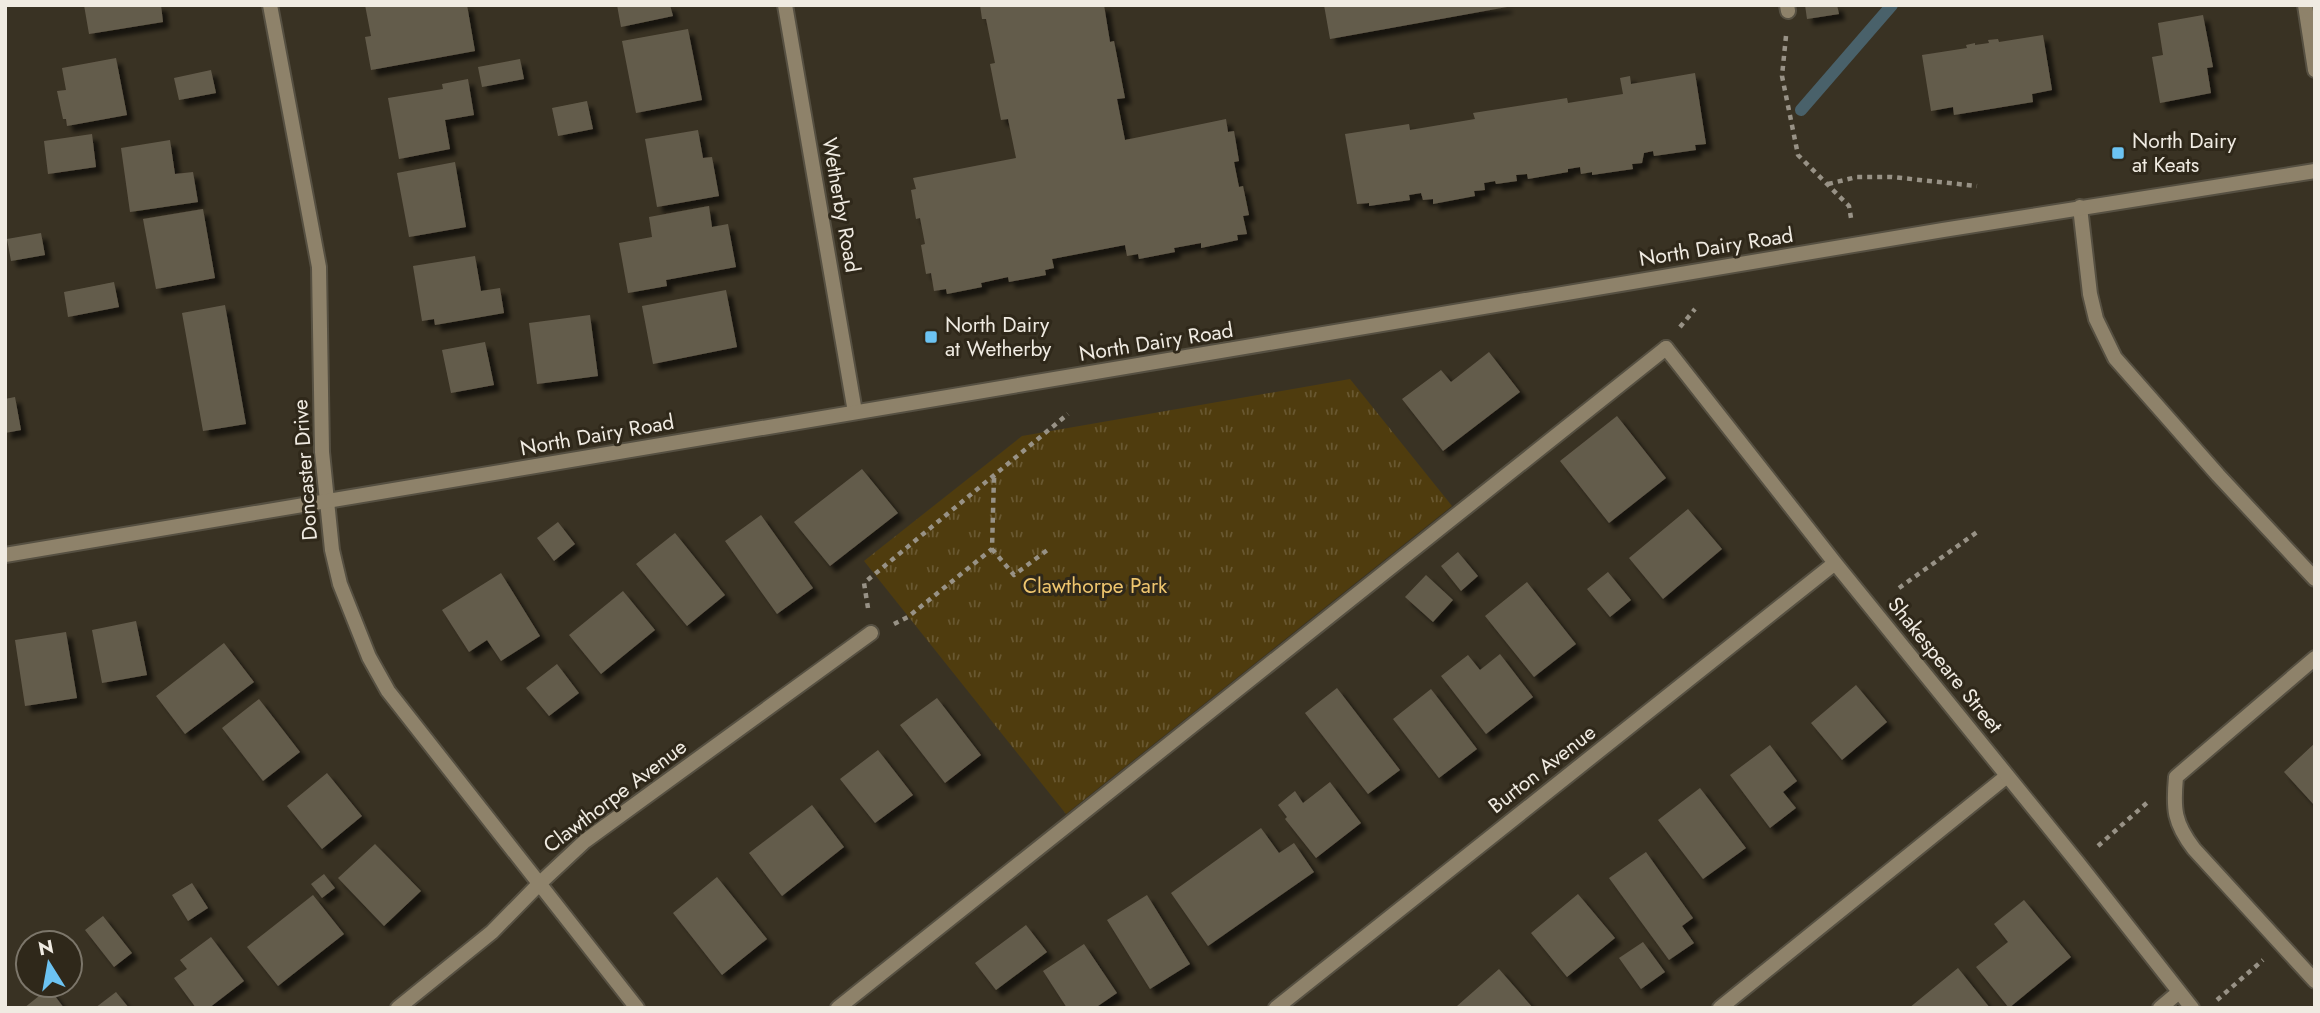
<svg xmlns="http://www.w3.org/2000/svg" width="2320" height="1013" font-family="Jost,sans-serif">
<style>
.park{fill:url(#park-tufts)}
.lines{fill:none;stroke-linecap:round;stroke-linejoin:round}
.stream{stroke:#49616a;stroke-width:12}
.building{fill:#645c4c;filter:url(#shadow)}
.service-casing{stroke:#565042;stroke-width:18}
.minor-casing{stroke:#565042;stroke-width:18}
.tertiary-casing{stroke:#565042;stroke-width:18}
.path{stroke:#989286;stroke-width:4.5;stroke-dasharray:5 5;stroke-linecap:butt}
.service{stroke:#8e826a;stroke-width:14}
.minor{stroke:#8e826a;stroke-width:14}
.tertiary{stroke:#8e826a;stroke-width:14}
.poi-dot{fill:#6cc3f2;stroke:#2f281a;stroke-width:2.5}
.labels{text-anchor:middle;stroke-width:6;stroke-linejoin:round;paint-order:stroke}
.poi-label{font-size:21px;fill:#f0ebe2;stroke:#2f281a;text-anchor:start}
.street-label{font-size:21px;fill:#f0ebe2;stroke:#2f281a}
.park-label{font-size:21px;fill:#efc66f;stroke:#2f281a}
</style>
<defs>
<pattern id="park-tufts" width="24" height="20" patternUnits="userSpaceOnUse" patternTransform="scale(1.75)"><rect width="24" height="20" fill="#4f3c0e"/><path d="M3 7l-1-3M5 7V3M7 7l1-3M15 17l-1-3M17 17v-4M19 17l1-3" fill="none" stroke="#695831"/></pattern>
<filter id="shadow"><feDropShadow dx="6" dy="6" stdDeviation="2" flood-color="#0009"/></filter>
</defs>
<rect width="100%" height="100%" fill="#393223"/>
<!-- park -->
<path class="park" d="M1350,379L1452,506L1066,814L864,561L1022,436Z"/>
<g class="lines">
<!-- stream -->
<path class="stream" d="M1801,110L1892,5"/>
</g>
<!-- building -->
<path class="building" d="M84,5H161L163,22L89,34Z
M365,5H467L475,51L371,70L365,37L371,36Z
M617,5H670L673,16L621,27Z
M980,5H1104L1110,42L1114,41L1125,98L1117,99L1125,140L1226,119L1228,132L1234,131L1239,161L1234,162L1239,187L1243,186L1249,215L1243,216L1247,234L1237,235L1238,240L1201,248V243L1174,248L1175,252L1139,259L1138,254L1127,256L1125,245L1052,259L1054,268L1045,270L1046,275L1009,282L1008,277L981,283L982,287L947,294L946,289L934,291L931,273L926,274L921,245L925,244L920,218L916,219L911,190L916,189L913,178L1016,158L1008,119L1001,120L990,64L995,63L986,19H982Z
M1324,5H1506L1507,7L1330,39Z
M1805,5H1837L1839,14L1807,19Z
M2203,15L2213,67L2207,68L2211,93L2160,103L2152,57L2163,55L2158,23Z
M688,29L702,100L636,113L622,41Z
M2043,35L2052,90L2032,94L2033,102L1954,115L1953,107L1931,111L1922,55L1967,48L1966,45L1975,43V45L1989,43L1988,40L1998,39L1999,42Z
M116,58L127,115L67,126L66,119H63L57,91L66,90L62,68Z
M520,59L524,79L482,87L478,67Z
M211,70L216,93L179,100L174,78Z
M1695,73L1706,144L1695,145L1696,150L1654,156L1653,151L1644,153L1642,163L1632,164L1633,169L1592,175V172L1581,174L1580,167L1568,169V172L1528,179L1527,174L1516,175L1517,181L1496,184L1495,181L1484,183L1485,190L1474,191L1475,196L1433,204V199L1423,200L1421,193L1409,195L1410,200L1369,206V203L1357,204L1345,134L1409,124L1410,130L1475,119L1473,113L1567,98L1568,103L1623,94L1620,78L1630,76L1631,84Z
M468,79L474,115L445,120L450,149L399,159L388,98L443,89L442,84Z
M587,101L593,129L558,136L552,108Z
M698,130L703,158L712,157L719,196L657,207L645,139Z
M92,134L96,167L48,174L44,141Z
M170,140L175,174L193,172L198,202L130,212L121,148Z
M455,162L466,227L409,237L397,173Z
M709,206L712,227L728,224L736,267L666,280L667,286L628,293L619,243L652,237L649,217Z
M203,209L215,278L156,289L143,219Z
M41,233L45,255L11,261L7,239Z
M475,256L481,291L500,288L504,313L435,325L434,319L422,321L413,266Z
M114,282L119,307L68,317L64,292Z
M726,290L737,347L653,364L642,306Z
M225,305L246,424L203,431L182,313Z
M590,315L598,376L537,384L529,323Z
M485,342L494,385L451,393L442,350Z
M1489,352L1520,392L1443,451L1402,399L1441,370L1451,382Z
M15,397L21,430L5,433V399Z
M1617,416L1666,478L1609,523L1560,461Z
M862,469L898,513L830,566L794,522Z
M1688,509L1722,549L1663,599L1629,558Z
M761,515L813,588L777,614L725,541Z
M558,522L575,544L554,561L537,538Z
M675,533L725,595L687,626L636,564Z
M1458,552L1478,576L1461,591L1441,566Z
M1608,572L1631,600L1610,617L1587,589Z
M501,573L540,636L501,661L487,640L469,652L442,610Z
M1426,575L1453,600L1433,622L1405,597Z
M1527,582L1576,644L1534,677L1485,616Z
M623,591L655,630L601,674L569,635Z
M136,621L147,675L102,683L92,630Z
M66,632L77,698L25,706L15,640Z
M224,643L254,682L185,734L156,696Z
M1500,654L1533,697L1486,734L1441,676L1468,655L1480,670Z
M557,664L579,693L549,716L526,688Z
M1856,685L1887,722L1842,760L1811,723Z
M1337,688L1400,770L1368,794L1305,713Z
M1431,689L1477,749L1439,778L1393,719Z
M937,698L981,755L945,783L900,725Z
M259,699L300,752L263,781L222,728Z
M2315,743V806L2284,772Z
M1770,745L1797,781L1783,792L1796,808L1770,828L1730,775Z
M878,750L913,795L875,823L840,779Z
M327,773L362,816L322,849L287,806Z
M1330,782L1361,823L1316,858L1285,819L1287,817L1278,805L1295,791L1303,803Z
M1700,788L1746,848L1703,879L1658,820Z
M812,805L844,847L782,896L749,853Z
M1261,828L1279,853L1294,843L1314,872L1208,946L1171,893Z
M375,844L421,891L384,926L338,878Z
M1646,852L1693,918L1682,926L1694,943L1669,960L1609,878Z
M324,874L335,888L322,898L311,884Z
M717,877L767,939L722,975L673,913Z
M192,883L208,908L188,921L172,895Z
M1578,894L1615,938L1567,977L1531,933Z
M313,895L344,934L278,986L247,947Z
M1147,895L1190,964L1150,989L1107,920Z
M2024,900L2071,957L2009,1008L1976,967L2008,942L1994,924Z
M103,916L132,953L114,967L85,930Z
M1026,925L1047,952L996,990L975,963Z
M211,937L244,981L209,1008H196L174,978L187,969L180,960Z
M1643,942L1665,972L1641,989L1619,958Z
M1084,944L1117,993L1095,1008H1067L1043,971Z
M1958,968L1990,1008H1909Z
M1499,969L1533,1008H1459L1457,1006Z
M49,988L64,1008H24Z
M116,992L129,1008H95Z"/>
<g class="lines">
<defs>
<path id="service" d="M2080,207L2090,294L2096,319L2115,358L2218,475L2315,579
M2315,658L2176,777C2173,809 2174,823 2194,849L2315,981
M838,1008L1666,348
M1720,1008L2007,776"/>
<path id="minor" d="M270,5L319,267L322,452L332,550L340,584L369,657L388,691L637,1008
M785,5L855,412
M1787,5L1788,11
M2305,5L2315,70
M1666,348L1835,563L2078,863L2192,1008
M398,1008L492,932L539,884L585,841L871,633
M1276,1008L1835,563
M2160,1008L2179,992"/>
<path id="tertiary" d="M5,555L1943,230L2315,171"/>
</defs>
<!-- service casing -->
<use href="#service" class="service-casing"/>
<!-- minor casing -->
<use href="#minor" class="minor-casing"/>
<!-- tertiary casing -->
<use href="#tertiary" class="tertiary-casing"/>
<!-- path -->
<path class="path" d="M1786,36L1782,76L1798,155L1849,206L1851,218
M1828,184L1857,177H1892L1977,186
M1680,327L1695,309
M992,549L1014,575L1050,548
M1899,588L1980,530
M868,608L864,583L1068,414
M894,624L908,617L992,549L994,476
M2098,846L2149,801
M2217,1000L2263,960"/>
<!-- service -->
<use href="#service" class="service"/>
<!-- minor -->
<use href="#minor" class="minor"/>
<!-- tertiary -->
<use href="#tertiary" class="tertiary"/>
</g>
<!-- markers -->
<g class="poi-dot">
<rect x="2111" y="146" width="14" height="14" rx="3.5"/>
<rect x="924" y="330" width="14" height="14" rx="3.5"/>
</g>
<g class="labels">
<!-- poi labels -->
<g class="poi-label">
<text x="2132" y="148">North Dairy<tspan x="2132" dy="24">at Keats</tspan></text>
<text x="945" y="332">North Dairy<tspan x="945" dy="24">at Wetherby</tspan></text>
</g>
<!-- street labels -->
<g class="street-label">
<text transform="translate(841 205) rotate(80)" y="7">Wetherby Road</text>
<text transform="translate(1716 247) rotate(-9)" y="7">North Dairy Road</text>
<text transform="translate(1156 342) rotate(-9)" y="7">North Dairy Road</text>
<text transform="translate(597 435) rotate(-10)" y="7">North Dairy Road</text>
<text transform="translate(305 470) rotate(-94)" y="7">Doncaster Drive</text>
<text transform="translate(1945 665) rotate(51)" y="7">Shakespeare Street</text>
<text transform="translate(1542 769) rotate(-38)" y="7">Burton Avenue</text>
<text transform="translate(615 796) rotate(-37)" y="7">Clawthorpe Avenue</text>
</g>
<!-- park labels -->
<g class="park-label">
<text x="1095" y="593">Clawthorpe Park</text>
</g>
</g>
<!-- border -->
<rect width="2320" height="1013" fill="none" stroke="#f0ebe2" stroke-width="14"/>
<!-- north arrow -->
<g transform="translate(49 964) rotate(349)"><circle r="33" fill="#2f281a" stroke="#7c766a" stroke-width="2"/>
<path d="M0-5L12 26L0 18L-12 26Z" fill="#6cc3f2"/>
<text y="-10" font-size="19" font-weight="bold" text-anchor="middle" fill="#f0ebe2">N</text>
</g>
</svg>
